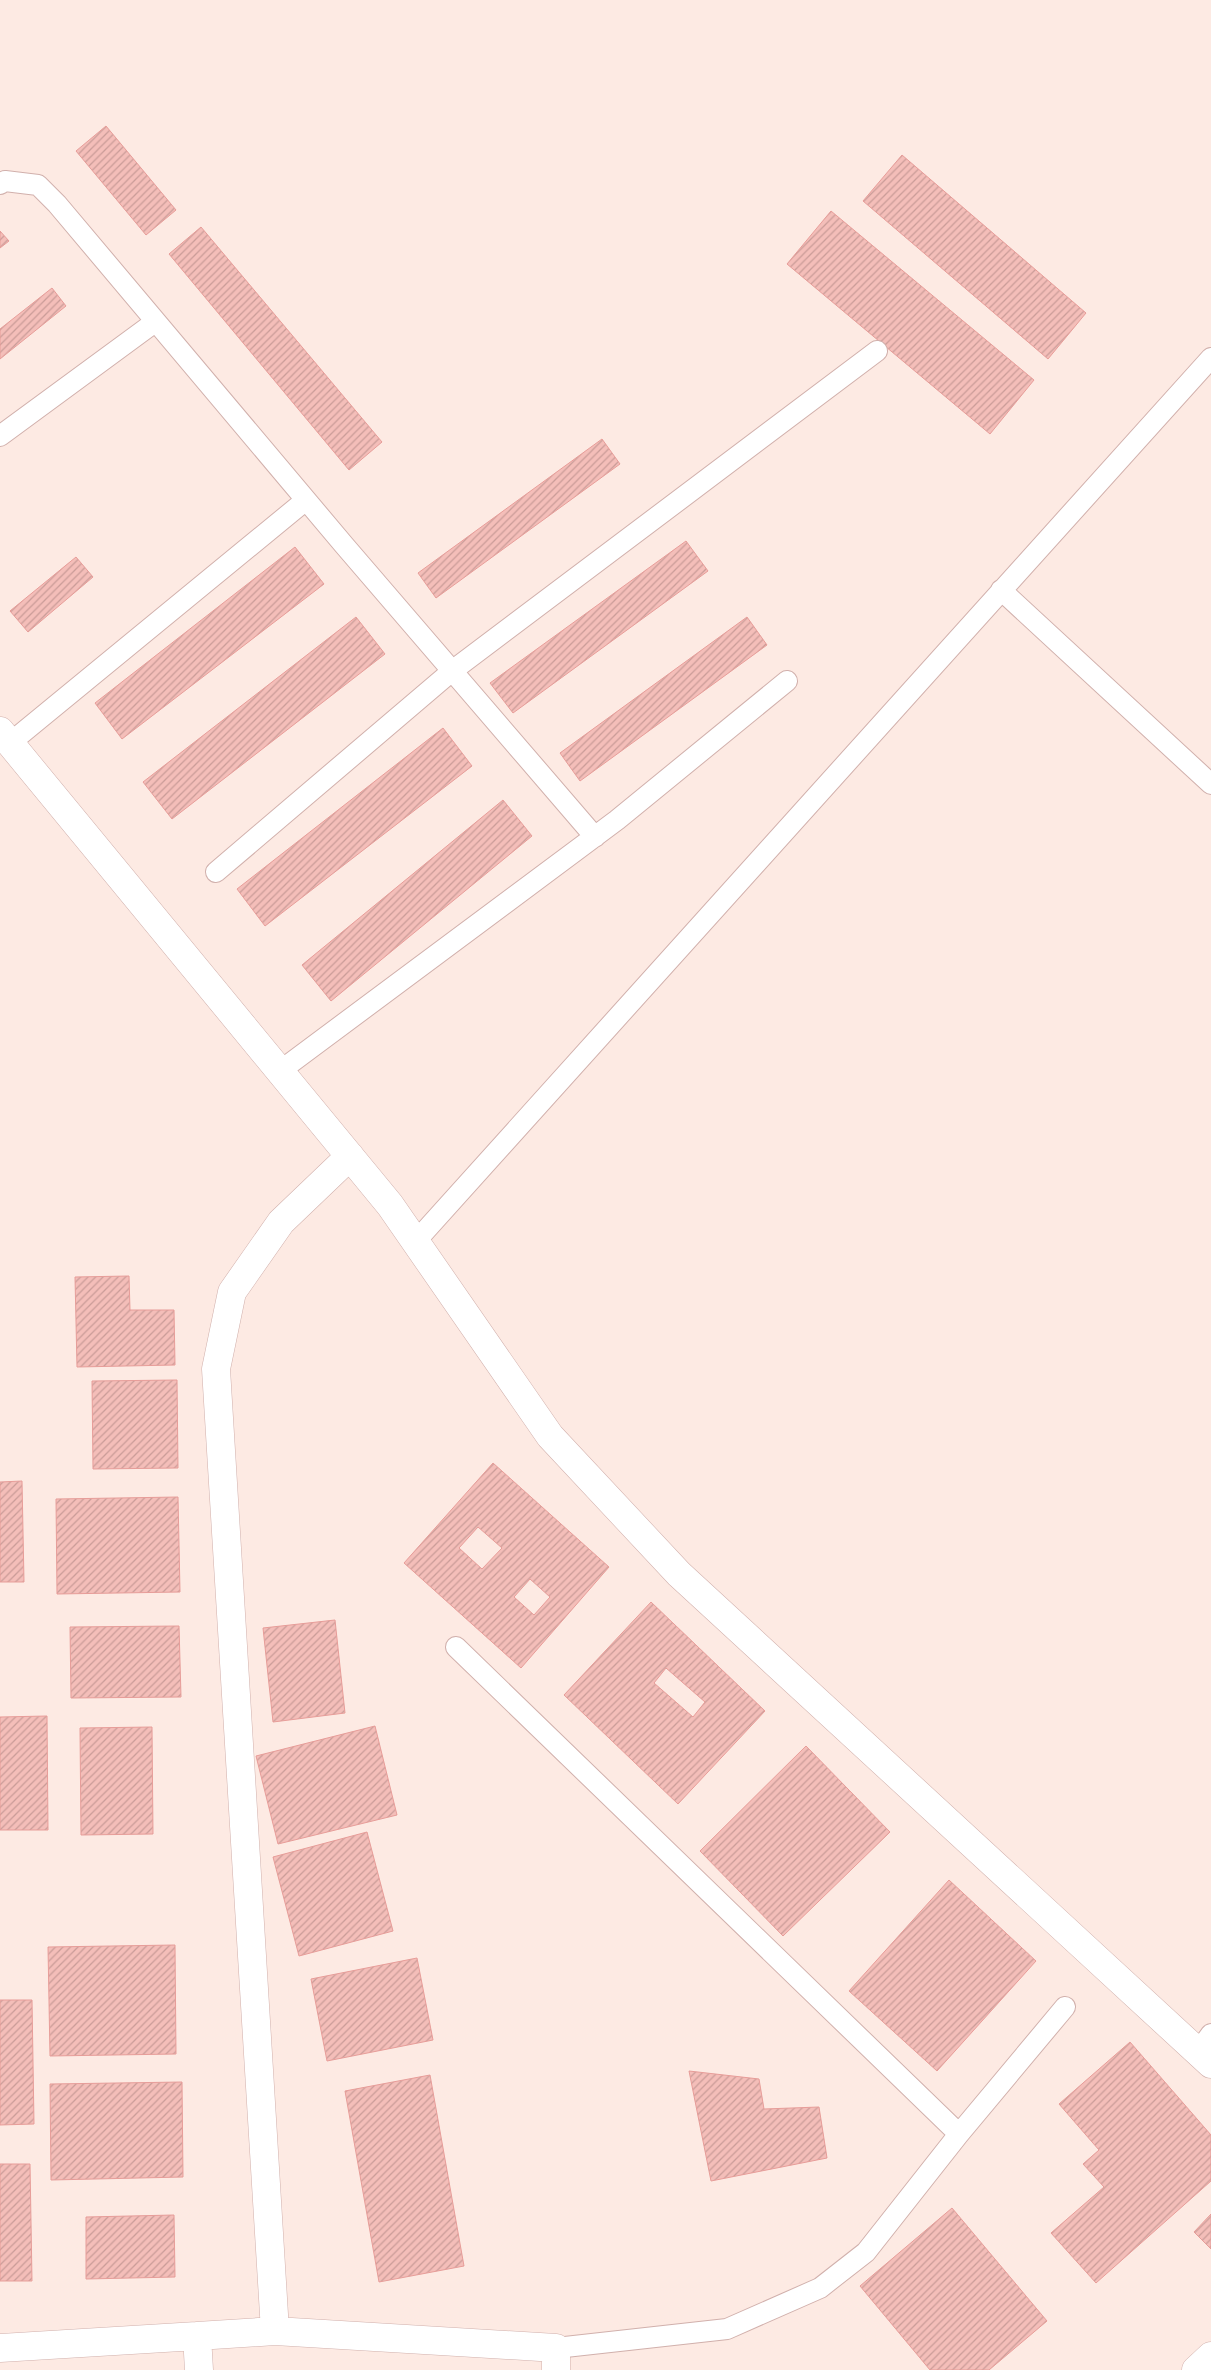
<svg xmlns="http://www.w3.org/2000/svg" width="1211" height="2370" font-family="'Nunito Sans',sans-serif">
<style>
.building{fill:url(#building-hatch);stroke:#e79d99;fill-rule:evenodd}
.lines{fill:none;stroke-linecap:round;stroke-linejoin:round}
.lane-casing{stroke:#d1b0ac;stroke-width:22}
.street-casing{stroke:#d1b0ac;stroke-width:29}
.lane{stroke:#fff;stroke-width:20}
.street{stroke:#fff;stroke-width:28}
</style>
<defs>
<pattern id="building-hatch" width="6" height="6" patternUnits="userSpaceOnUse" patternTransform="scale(1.25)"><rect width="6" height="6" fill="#f4beb9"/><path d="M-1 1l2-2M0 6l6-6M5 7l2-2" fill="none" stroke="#ca9c98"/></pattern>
</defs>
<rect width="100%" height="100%" fill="#fdeae3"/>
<!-- building -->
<path class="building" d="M106,126L176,210L146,235L76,151Z
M902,155L1086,313L1048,359L863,201Z
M831,211L1034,380L990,434L787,264Z
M201,227L382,442L349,470L169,254Z
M0,231L9,241L0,248Z
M52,288L66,306L0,359V329Z
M602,439L620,464L436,598L418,573Z
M686,541L708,571L513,713L490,683Z
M295,547L324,584L122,739L95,703Z
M76,557L93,577L28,632L10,611Z
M356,617L385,654L172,819L143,782Z
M747,617L767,645L580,781L560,753Z
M443,728L472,766L265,926L237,889Z
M503,800L532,836L331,1001L302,965Z
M129,1276L130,1310H174L175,1365L77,1367L75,1277Z
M177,1380L178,1468L93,1469L92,1381Z
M493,1463L609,1567L521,1668L404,1563ZM478,1527L502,1548L482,1569L459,1548ZM530,1579L550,1597L534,1615L514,1597Z
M22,1481L24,1582H0V1482Z
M178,1497L180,1592L57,1594L56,1499Z
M651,1602L765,1711L678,1804L564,1695ZM666,1668L705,1702L693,1717L654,1683Z
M335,1620L345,1713L273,1722L263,1628Z
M179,1626L181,1697L71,1698L70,1627Z
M47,1716L48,1830H0V1717Z
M375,1726L397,1815L278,1844L256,1756Z
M152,1727L153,1834L81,1835L80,1728Z
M806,1746L890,1832L783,1936L700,1851Z
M367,1832L393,1931L299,1956L273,1857Z
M949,1880L1036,1961L937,2071L849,1991Z
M175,1945L176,2054L50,2056L48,1947Z
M417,1958L433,2040L327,2061L311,1979Z
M0,2000H32L34,2124L0,2125Z
M1130,2042L1211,2135V2181L1096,2283L1051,2233L1104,2187L1083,2164L1099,2150L1059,2104Z
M689,2071L759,2079L764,2109L819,2107L827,2158L711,2181Z
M430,2075L464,2266L379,2282L345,2091Z
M182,2082L183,2177L51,2180L50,2084Z
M0,2164H30L32,2281H0Z
M952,2208L1047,2321L989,2370H930L860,2286Z
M1211,2214V2249L1194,2232Z
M174,2215L175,2277L86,2279V2217Z"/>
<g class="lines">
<defs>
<path id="lane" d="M0,184L5,181L38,185L57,204L344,545L595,837
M0,436L155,322
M1001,590L1211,784
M10,743L306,500
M216,872L452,671L877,351
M280,1071L617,820L787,681
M416,1241L1211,358
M456,1647L959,2134
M1198,2052L1211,2034
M556,2348L727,2329L820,2288L866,2252L959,2134L1065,2007"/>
<path id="street" d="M0,731L390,1205L550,1436L679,1574L1211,2064
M275,2331L556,2348V2370
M0,2348L197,2336
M199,2370L197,2336L275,2331L216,1369L232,1292L281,1222L350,1156
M1196,2370L1211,2356"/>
</defs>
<!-- lane casing -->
<use href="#lane" class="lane-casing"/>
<!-- street casing -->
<use href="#street" class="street-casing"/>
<!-- lane -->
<use href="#lane" class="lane"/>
<!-- street -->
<use href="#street" class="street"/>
</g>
</svg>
